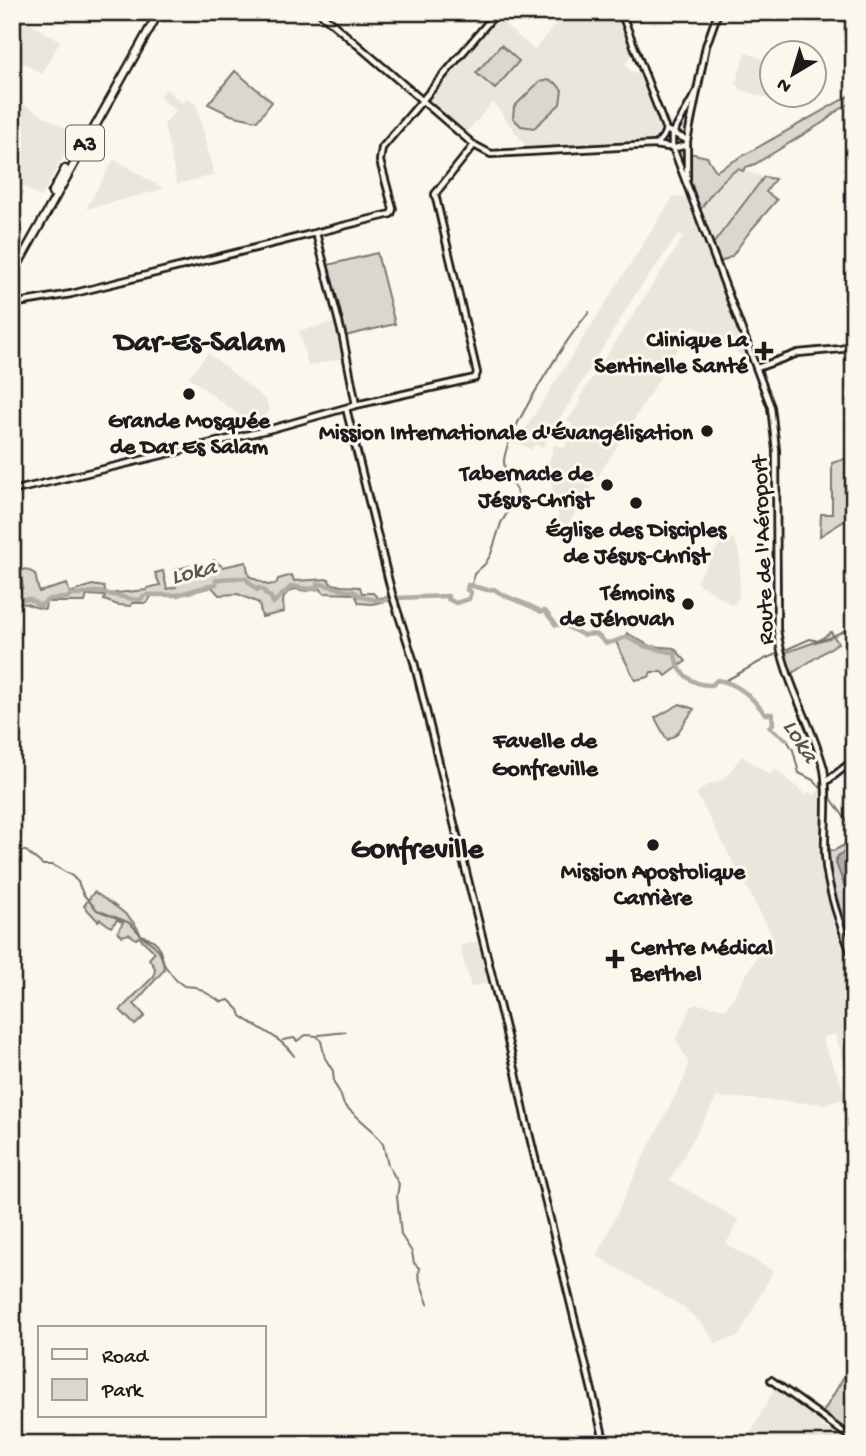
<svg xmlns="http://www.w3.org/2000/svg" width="866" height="1456" font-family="'Gochi Hand',sans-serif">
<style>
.built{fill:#eae6dc}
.green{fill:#dad7ce;stroke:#7b7a75;stroke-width:2}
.water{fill:#afaca5;stroke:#74726e;stroke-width:2}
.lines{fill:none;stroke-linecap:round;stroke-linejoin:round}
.stream{stroke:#74726e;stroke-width:2}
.river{stroke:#afaca5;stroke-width:4.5}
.secondary-casing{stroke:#1c1c1c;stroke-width:10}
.highway-casing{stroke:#1c1c1c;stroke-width:11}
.secondary{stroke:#fbf7ec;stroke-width:4.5}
.highway{stroke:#fbf7ec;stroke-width:6}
.poi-dot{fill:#1c1c1c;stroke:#fbf7ec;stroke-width:2.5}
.labels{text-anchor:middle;stroke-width:6;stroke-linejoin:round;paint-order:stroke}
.shield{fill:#fbf7ec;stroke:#5f5e5a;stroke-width:2}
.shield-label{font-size:21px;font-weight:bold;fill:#1c1c1c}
.poi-label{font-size:23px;font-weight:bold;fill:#1c1c1c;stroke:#fbf7ec;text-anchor:end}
.street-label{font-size:23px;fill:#1c1c1c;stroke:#fbf7ec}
.water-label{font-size:24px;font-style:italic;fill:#575653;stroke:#fbf7ec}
.neighbourhood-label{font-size:24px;font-weight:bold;fill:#1c1c1c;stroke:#fbf7ec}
.district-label{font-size:30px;font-weight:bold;fill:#1c1c1c;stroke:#fbf7ec}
</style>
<rect width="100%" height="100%" fill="#fbf7ec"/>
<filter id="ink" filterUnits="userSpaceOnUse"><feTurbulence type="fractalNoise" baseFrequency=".0143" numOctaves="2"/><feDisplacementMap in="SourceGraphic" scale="14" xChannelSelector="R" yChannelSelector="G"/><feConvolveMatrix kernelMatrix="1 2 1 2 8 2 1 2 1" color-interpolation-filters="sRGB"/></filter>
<g filter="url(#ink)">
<!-- built -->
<path class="built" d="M575,12H615L632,55L625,63L629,70L639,74L661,131L657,141L527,148L493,102L466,133L426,99L496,17L534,50L557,22L559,24Z
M20,18L60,41L42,74L12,56V31Z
M745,52L771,63L772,94L800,95L784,104L741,90L736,83Z
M166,89L182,103L188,98L197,106L214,175L177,184L164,124L176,111L159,97Z
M12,98L76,134L41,197L12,180Z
M114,159L164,189L86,209Z
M738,169L764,177L713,244L700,210L724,179Z
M677,196L688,197L748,355L746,358L693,325L562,534L548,466L554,445L565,448L573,425L567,421L582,400L579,398L684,236L679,234L635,295L542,448L535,444L531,450L517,442L673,197Z
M335,322L343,358L308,366L299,331Z
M208,353L266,400L269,411L257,425L249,423L189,377Z
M726,534L735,541L740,555L739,598L732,605L696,582Z
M742,756L770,775L775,769L806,795L809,792L814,795L820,790L823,791V860L827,881L825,882L834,924L854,977V1090L835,1034L826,1036L822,1039L847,1098L825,1104L717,1097L670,1180L739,1220L726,1244L773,1271L739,1336L716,1343L703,1325L683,1307L597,1256L641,1162L686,1075L688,1062L676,1039L691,1007L697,1004L726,1009L771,933L696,793L706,786L724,779Z
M479,941L490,982L471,987L460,946Z
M773,1386L824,1423L823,1426L853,1444H745L773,1391Z"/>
<!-- green -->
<path class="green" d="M501,45L519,61L495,89L476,73Z
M235,71L272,102L257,121L231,115L208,104Z
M548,80L556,83L562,90L560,104L534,128L521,126L513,118L514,107L539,82Z
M854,93V101L834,113L827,120L755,164L746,167L743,171L738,169C721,179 711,194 700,210L691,182L689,153L707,157L716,171Z
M764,177L775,179L766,192L777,200L750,231L732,256L721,262L713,244Z
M377,253L395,324L345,336L328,265Z
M854,456V515L820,536L821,514H832V463Z
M214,560L223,567L246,562L249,576L267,585L276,584L278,579L292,575L294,581L329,579L330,583L341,586L360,587L362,593H373L378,598L389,597L390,600L372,604L359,603L355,594L323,593L321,589L306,591L295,589C282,593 282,600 284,612L262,617L259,603L238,594L219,595L212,587L185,594L152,595L147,603H132L131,606L118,605L104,600L105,596L87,595L85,602H46L45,609C30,608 29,601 12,604V592L23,587L20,571L26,569L35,574L39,592L67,584L70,593L92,585L104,587L106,594L147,590V588L160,585L155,573L163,571L167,589L176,587L174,570L190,566L194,573L201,571Z
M831,632L838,643L791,674L784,653L818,641Z
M627,633L650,646L674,648L686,661L666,676L662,672H651L649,677L635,680L616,642L624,638Z
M680,704L694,709L676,735L667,740L655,718Z
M854,840V847L842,853L836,859L854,912V933L848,935L832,882L828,848L833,851Z
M94,892C110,903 135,916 141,936C156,944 163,953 164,970L134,1004L145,1016L135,1025L120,1010L154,976L155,968L149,959L155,952L139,937L136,939L129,934L122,936L118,932L123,922L117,920L111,927L100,919L98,921L84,906Z
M854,1360V1434L822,1414Z"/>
<!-- water -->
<path class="water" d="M854,847V912L836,863L838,856Z"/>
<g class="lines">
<!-- stream -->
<path class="stream" d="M771,12L822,22L833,20L854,21
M472,585L474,574L485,564L491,554L501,523L517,497V490C510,481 504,473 504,461C506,431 568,337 589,312
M725,681L765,659L810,639L818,641L829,638L850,628L854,623
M787,740L793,750L799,773L813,780L824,791
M828,794L854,831
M12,844L18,851H26L43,865H53L72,876L78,882L83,894L97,910L130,923L141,935L153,940L158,945L165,966L176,980L184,986L196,987L222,1002L229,1000L239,1010L241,1016C259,1029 281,1037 294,1056
M319,1035L346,1032
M283,1040L294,1038L297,1041L306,1035L317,1036L321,1041L325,1058L333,1071L334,1083L340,1093L344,1105L372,1130L383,1144L388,1165L399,1184L397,1196L401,1235L412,1252L414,1263L420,1269L418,1275L428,1304"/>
<!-- river -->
<path class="river" d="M147,595H177L216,584V580C221,578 238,578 245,578L257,590L259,588L265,591V594L271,597L273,603L292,586L308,589L318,588L317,584C330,583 341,592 353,591C362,599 380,602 392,599
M396,598L448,596V599L456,603L469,599L471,592L467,590L468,585L488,590L494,589C508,600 527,602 541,612L545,611L556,625H564L583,635L596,634L606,643L613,642
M12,599H30L40,606L49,599L67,598L71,594C81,598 88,590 98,592C113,594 126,599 140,600L143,597
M615,641L626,637L644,646L675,653C676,671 691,686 712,685L717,680C738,683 752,697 765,714H772L773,724L769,727L787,740"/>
<defs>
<path id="secondary" d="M319,12L474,145L491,154L654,145L675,148L687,145
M621,12L666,130L687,140
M697,91L672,135V145L771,407L776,450L777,629C783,679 811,721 824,769C829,797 824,827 825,855C827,890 841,928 854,960
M657,144L663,137L666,130
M687,179V141L706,46L718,12
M316,233L343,338L356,405
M12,304L71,294L391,214L393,209L380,161L382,148L497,12
M757,368L798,353L841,349L854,345
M346,408L392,594L414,662L516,1073L526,1121L605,1444
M12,491L271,429L356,405L475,378L477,373L435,194L474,145
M827,781L854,760
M771,1380L854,1440"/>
<path id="highway" d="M52,193L65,169
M12,275L159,12"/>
</defs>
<!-- secondary casing -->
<use href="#secondary" class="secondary-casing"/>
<!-- highway casing -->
<use href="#highway" class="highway-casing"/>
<!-- secondary -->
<use href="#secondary" class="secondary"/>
<!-- highway -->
<use href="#highway" class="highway"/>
</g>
</g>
<!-- markers -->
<g class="poi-dot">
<path d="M760.5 340.5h7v7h7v7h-7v7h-7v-7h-7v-7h7z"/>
<circle cx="189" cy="394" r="7"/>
<circle cx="707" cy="431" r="7"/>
<circle cx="607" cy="485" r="7"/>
<circle cx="636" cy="503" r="7"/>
<circle cx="688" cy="604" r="7"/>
<circle cx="653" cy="845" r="7"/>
<path d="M611.5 948.5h7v7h7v7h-7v7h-7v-7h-7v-7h7z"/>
</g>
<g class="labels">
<!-- shield labels -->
<rect class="shield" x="66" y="125.5" width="38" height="35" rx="5"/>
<g class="shield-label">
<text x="85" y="150">A3</text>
</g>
<!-- poi labels -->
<g class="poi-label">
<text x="748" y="346">Clinique La<tspan x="748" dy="26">Sentinelle Santé</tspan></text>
<text x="189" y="427" text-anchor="middle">Grande Mosquée<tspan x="189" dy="26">de Dar Es Salam</tspan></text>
<text x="693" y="439">Mission Internationale d'Évangélisation</text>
<text x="593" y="480">Tabernacle de<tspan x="593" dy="26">Jésus-Christ</tspan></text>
<text x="636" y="536" text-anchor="middle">Église des Disciples<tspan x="636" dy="26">de Jésus-Christ</tspan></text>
<text x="674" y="599">Témoins<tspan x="674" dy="26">de Jéhovah</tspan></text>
<text x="653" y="878" text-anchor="middle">Mission Apostolique<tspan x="653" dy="26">Carrière</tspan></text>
<text x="631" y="954" text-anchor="start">Centre Médical<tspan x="631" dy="26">Berthel</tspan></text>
</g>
<!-- street labels -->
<g class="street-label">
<text transform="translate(761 550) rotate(-92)" y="8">Route de l'Aéroport</text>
</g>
<!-- water labels -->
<g class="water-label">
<text transform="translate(193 570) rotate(-14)" y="8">Loka</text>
<text transform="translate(802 740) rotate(58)" y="8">Loka</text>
</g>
<!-- neighbourhood labels -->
<g class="neighbourhood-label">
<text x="545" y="747">Favelle de<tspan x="545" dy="28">Gonfreville</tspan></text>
</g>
<!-- district labels -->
<g class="district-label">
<text x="200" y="350">Dar-Es-Salam</text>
<text x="417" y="857">Gonfreville</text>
</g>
</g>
<!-- margin -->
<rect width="866" height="1456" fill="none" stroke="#fbf7ec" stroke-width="42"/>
<rect x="21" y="21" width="824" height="1414" fill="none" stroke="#1c1c1c" stroke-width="2.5" filter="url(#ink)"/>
<!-- legend -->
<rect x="38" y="1326" width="228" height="91" fill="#fbf7ec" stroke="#a29f99" stroke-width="2"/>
<rect x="52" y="1349" width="35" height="10" fill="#fbf7ec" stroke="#a29f99" stroke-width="2"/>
<text x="102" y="1362" font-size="21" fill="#1c1c1c">Road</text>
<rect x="52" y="1379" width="35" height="21" fill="#dad7ce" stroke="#a29f99" stroke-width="2"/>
<text x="102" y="1396" font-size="21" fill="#1c1c1c">Park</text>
<!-- north arrow -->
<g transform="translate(793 74) rotate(218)"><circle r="33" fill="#fbf7ec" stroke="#a29f99" stroke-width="2"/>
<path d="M0-5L12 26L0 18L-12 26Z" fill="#1c1c1c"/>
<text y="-10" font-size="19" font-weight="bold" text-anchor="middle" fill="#1c1c1c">N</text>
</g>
</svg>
